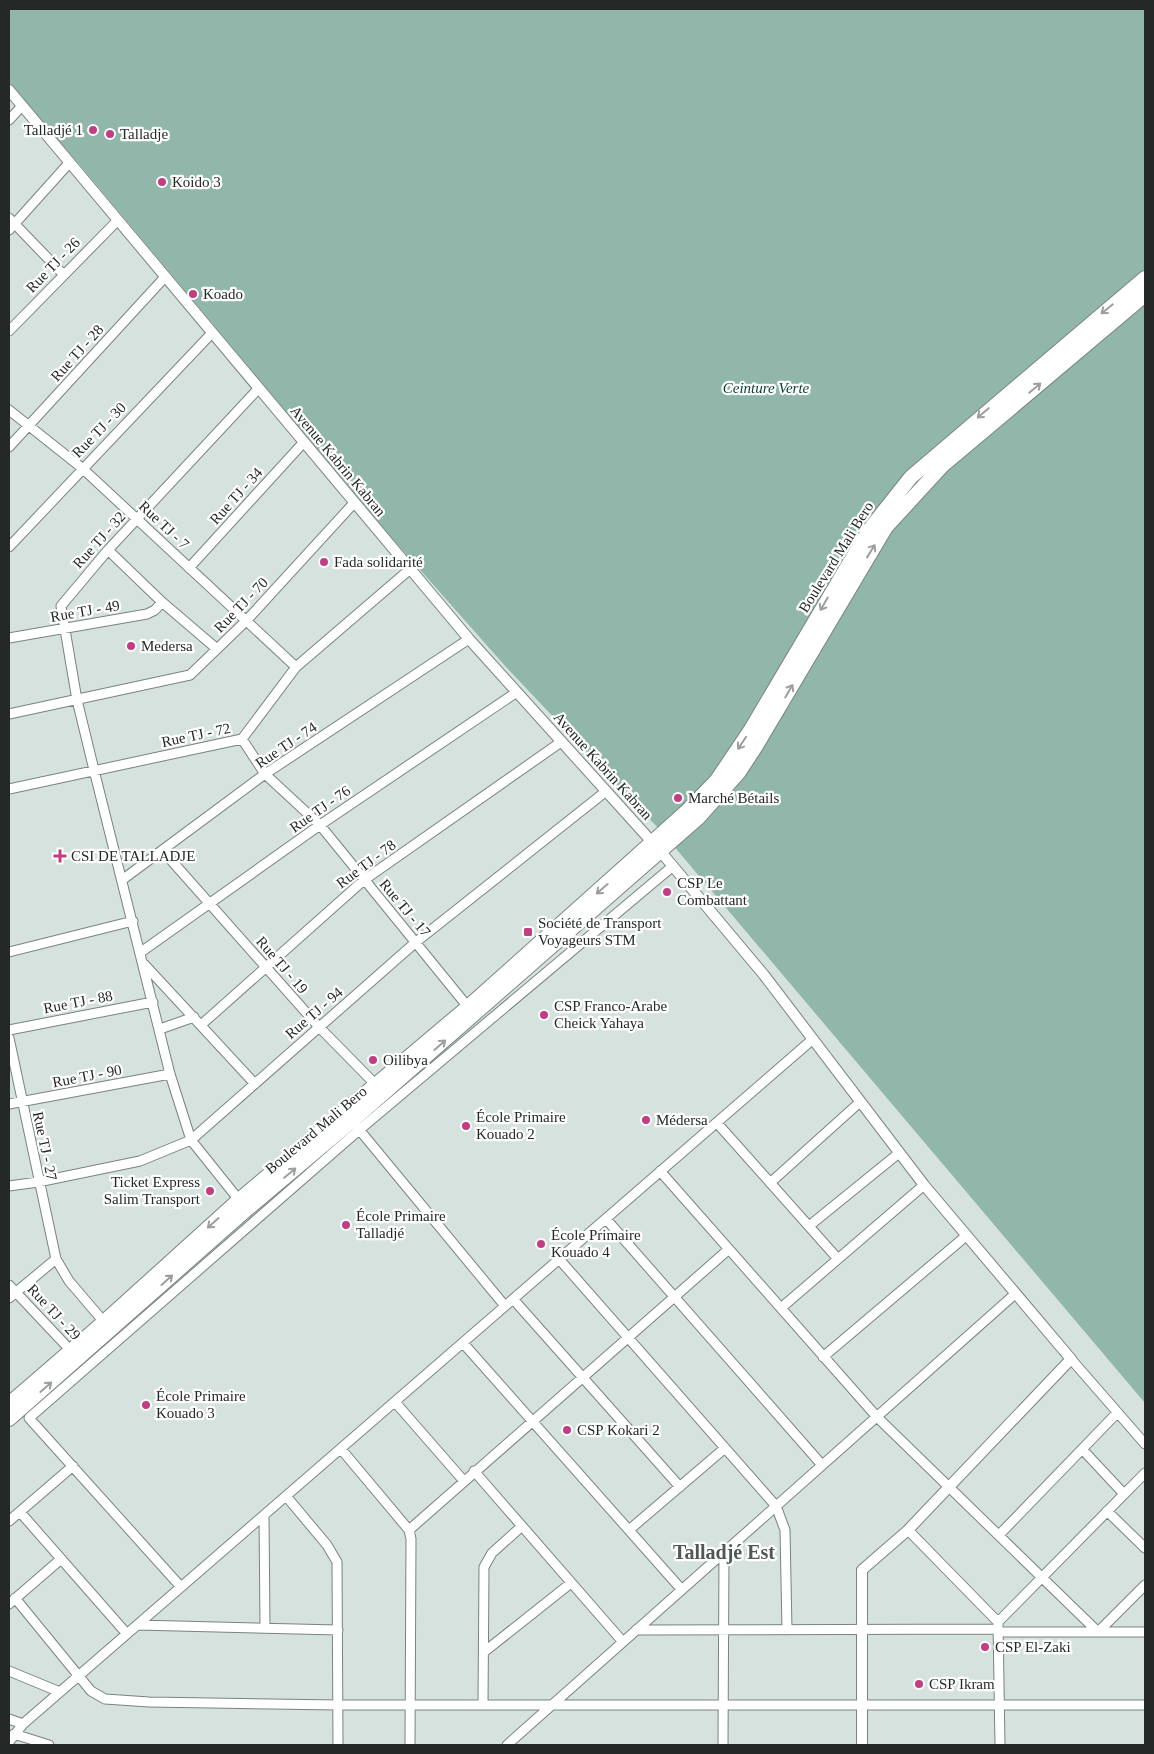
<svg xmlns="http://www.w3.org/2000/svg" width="1154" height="1754" font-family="'Times New Roman',serif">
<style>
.green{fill:#90b7aa}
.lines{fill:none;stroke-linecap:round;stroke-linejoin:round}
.minor-casing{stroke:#798480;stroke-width:11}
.tertiary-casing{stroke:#798480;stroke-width:12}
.primary-casing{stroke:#798480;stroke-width:16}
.minor{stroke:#fff;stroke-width:9}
.tertiary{stroke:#fff;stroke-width:10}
.primary{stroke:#fff;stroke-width:14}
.oneway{stroke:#9c9f9e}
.poi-dot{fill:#c23d81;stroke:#fff;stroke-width:2}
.labels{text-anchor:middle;stroke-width:4.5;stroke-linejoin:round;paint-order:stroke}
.poi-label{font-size:15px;fill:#242927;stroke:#fff;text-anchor:start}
.street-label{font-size:15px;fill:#242927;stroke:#fff}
.park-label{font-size:15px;font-style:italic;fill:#003e31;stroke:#fff}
.district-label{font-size:20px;font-weight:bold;fill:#4e5955;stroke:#fff}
</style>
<rect width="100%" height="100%" fill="#d6e2de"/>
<!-- green -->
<path class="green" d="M9,9H1145V1403L661,831L506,667L391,537L80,165L9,84Z"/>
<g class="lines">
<defs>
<path id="minor" d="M9,120L22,106
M9,218L63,274
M9,230L70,162
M9,331L118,220
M9,410L82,468L296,667
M9,447L165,277
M9,547L211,334
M108,550L162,602L217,649
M189,568L303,443
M9,638L147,614L155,610L162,602
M9,714L190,675L246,621L354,503
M242,739L265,774L320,825L468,1007
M9,789L242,739L296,667L409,570
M163,851L319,1027L378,1087
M122,880L265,774L469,639
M9,952L133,921
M141,952L320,825L517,692
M144,964L255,1084
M201,1025L364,880L561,742
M160,1029L194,1017
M9,1030L153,1002
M9,1038L56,1259L69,1281L104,1322
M9,1104L170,1074
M717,1123L838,1259
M357,1127L505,1306
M660,1171L877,1417L1098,1632
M770,1183L860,1102
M9,1186L38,1182L140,1161L191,1140L416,942L605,792
M239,1200L191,1140L170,1074L94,770L77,700L61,606L108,550L258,389
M606,1219L822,1465
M809,1226L899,1153
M559,1259L776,1506L785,1530L787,1630
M9,1285L74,1354
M9,1298L56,1259
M513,1299L680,1487
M781,1308L924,1185
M463,1343L682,1590
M823,1357L966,1236
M1071,1359L1145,1444
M395,1402L463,1480
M341,1449L409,1530L411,1539L410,1745
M1082,1449L1124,1494
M474,1471L623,1642
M286,1496L327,1545L337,1562L338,1745
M1107,1511L1145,1548
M20,1512L127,1634
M264,1515L265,1628
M9,1521L73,1466
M409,1530L729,1249
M629,1530L725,1448
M908,1530L998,1622L1000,1745
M999,1535L1117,1413
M181,1587L29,1418L359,1130L673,866
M15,1598L91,1691L105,1699L149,1702L338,1705H1145
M9,1604L61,1559
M998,1622L1145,1473
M138,1625L338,1630
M636,1630L998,1629
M998,1632H1145
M1098,1632L1145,1585
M484,1652L571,1583
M9,1671L60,1692
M483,1705L484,1567L492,1553L522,1526
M9,1719L23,1724
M14,1734L49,1745
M9,1742L23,1724L813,1039
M507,1745L1015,1294
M723,1745L724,1552"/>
<path id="tertiary" d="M9,90L469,639L661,852L764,975L924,1185L1071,1359L908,1530L862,1570V1745"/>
<path id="primary" d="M9,1404L104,1322L239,1200L468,1007L687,811L717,780L750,731L869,530L911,477L1145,278
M9,1419L246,1210L352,1121L698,818L739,772L756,746L886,527L942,466L1145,295"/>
</defs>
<!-- minor casing -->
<use href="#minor" class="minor-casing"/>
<!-- tertiary casing -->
<use href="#tertiary" class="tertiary-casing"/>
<!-- primary casing -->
<use href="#primary" class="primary-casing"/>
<!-- minor -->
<use href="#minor" class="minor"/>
<!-- tertiary -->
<use href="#tertiary" class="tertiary"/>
<!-- primary -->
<use href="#primary" class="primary"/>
</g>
<!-- one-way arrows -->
<defs><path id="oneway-shaft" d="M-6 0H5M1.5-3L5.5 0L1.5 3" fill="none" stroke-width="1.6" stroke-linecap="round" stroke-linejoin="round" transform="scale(1.25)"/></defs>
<g class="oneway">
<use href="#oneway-shaft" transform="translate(1107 309) rotate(141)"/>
<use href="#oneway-shaft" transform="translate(1035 388) rotate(-40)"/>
<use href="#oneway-shaft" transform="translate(983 413) rotate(140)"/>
<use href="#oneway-shaft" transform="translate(871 551) rotate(-58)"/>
<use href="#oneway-shaft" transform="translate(824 604) rotate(120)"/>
<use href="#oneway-shaft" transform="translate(789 691) rotate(-60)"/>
<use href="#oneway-shaft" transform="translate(742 743) rotate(124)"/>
<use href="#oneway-shaft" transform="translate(602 889) rotate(139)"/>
<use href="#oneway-shaft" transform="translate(440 1045) rotate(-41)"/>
<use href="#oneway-shaft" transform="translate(290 1173) rotate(-40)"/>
<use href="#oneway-shaft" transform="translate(213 1223) rotate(138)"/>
<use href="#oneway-shaft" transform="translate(167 1280) rotate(-42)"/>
<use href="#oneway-shaft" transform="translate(46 1387) rotate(-41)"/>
</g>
<!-- markers -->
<g class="poi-dot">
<circle cx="93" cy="130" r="5"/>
<circle cx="110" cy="134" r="5"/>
<circle cx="162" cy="182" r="5"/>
<circle cx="193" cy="294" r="5"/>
<circle cx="324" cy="562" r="5"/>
<circle cx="131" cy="646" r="5"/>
<circle cx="678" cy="798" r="5"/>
<path d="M57.5 848.5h5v5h5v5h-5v5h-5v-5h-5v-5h5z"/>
<circle cx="667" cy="892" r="5"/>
<rect x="523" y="927" width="10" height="10" rx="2.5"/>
<circle cx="544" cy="1015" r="5"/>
<circle cx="373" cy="1060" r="5"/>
<circle cx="646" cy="1120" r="5"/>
<circle cx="466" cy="1126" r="5"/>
<circle cx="210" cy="1191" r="5"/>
<circle cx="346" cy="1225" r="5"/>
<circle cx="541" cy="1244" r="5"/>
<circle cx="146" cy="1405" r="5"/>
<circle cx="567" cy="1430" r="5"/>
<circle cx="985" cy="1647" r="5"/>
<circle cx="919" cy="1684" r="5"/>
</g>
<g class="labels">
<!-- poi labels -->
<g class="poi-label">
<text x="83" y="135" text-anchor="end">Talladjé 1</text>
<text x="120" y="139">Talladje</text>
<text x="172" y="187">Koido 3</text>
<text x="203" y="299">Koado</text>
<text x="334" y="567">Fada solidarité</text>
<text x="141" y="651">Medersa</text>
<text x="688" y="803">Marché Bétails</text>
<text x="71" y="861">CSI DE TALLADJE</text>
<text x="677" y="888">CSP Le<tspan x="677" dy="17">Combattant</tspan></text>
<text x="538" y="928">Société de Transport<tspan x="538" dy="17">Voyageurs STM</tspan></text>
<text x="554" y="1011">CSP Franco-Arabe<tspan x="554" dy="17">Cheick Yahaya</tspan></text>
<text x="383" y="1065">Oilibya</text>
<text x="476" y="1122">École Primaire<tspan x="476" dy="17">Kouado 2</tspan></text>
<text x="656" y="1125">Médersa</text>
<text x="200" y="1187" text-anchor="end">Ticket Express<tspan x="200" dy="17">Salim Transport</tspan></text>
<text x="356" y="1221">École Primaire<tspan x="356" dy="17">Talladjé</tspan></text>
<text x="551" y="1240">École Primaire<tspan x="551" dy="17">Kouado 4</tspan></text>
<text x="156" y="1401">École Primaire<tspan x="156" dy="17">Kouado 3</tspan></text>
<text x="577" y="1435">CSP Kokari 2</text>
<text x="995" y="1652">CSP El-Zaki</text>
<text x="929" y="1689">CSP Ikram</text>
</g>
<!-- street labels -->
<g class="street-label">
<text transform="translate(53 265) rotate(-46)" y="5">Rue TJ - 26</text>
<text transform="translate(77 353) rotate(-48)" y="5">Rue TJ - 28</text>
<text transform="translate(99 430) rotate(-46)" y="5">Rue TJ - 30</text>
<text transform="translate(338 461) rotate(50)" y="5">Avenue Kabrin Kabran</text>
<text transform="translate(236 496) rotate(-48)" y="5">Rue TJ - 34</text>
<text transform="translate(164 525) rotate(43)" y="5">Rue TJ - 7</text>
<text transform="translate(99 540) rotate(-48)" y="5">Rue TJ - 32</text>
<text transform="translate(836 557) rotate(-58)" y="5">Boulevard Mali Bero</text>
<text transform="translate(241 605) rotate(-46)" y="5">Rue TJ - 70</text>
<text transform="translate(85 611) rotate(-10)" y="5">Rue TJ - 49</text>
<text transform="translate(196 735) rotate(-12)" y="5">Rue TJ - 72</text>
<text transform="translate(286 745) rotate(-34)" y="5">Rue TJ - 74</text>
<text transform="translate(603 766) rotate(48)" y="5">Avenue Kabrin Kabran</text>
<text transform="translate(320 809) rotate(-35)" y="5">Rue TJ - 76</text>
<text transform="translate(366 864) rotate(-37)" y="5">Rue TJ - 78</text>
<text transform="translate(405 908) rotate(50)" y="5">Rue TJ - 17</text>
<text transform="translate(282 965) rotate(49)" y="5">Rue TJ - 19</text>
<text transform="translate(78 1002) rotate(-11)" y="5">Rue TJ - 88</text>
<text transform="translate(314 1013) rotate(-41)" y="5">Rue TJ - 94</text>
<text transform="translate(87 1076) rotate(-11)" y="5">Rue TJ - 90</text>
<text transform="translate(316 1130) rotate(-40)" y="5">Boulevard Mali Bero</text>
<text transform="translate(45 1146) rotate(78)" y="5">Rue TJ - 27</text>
<text transform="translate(54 1312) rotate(47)" y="5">Rue TJ - 29</text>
</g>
<!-- park labels -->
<g class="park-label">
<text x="766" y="393">Ceinture Verte</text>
</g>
<!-- district labels -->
<g class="district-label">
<text x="724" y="1559">Talladjé Est</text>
</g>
</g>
<!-- border -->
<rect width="1154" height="1754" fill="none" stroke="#242927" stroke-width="20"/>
</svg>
